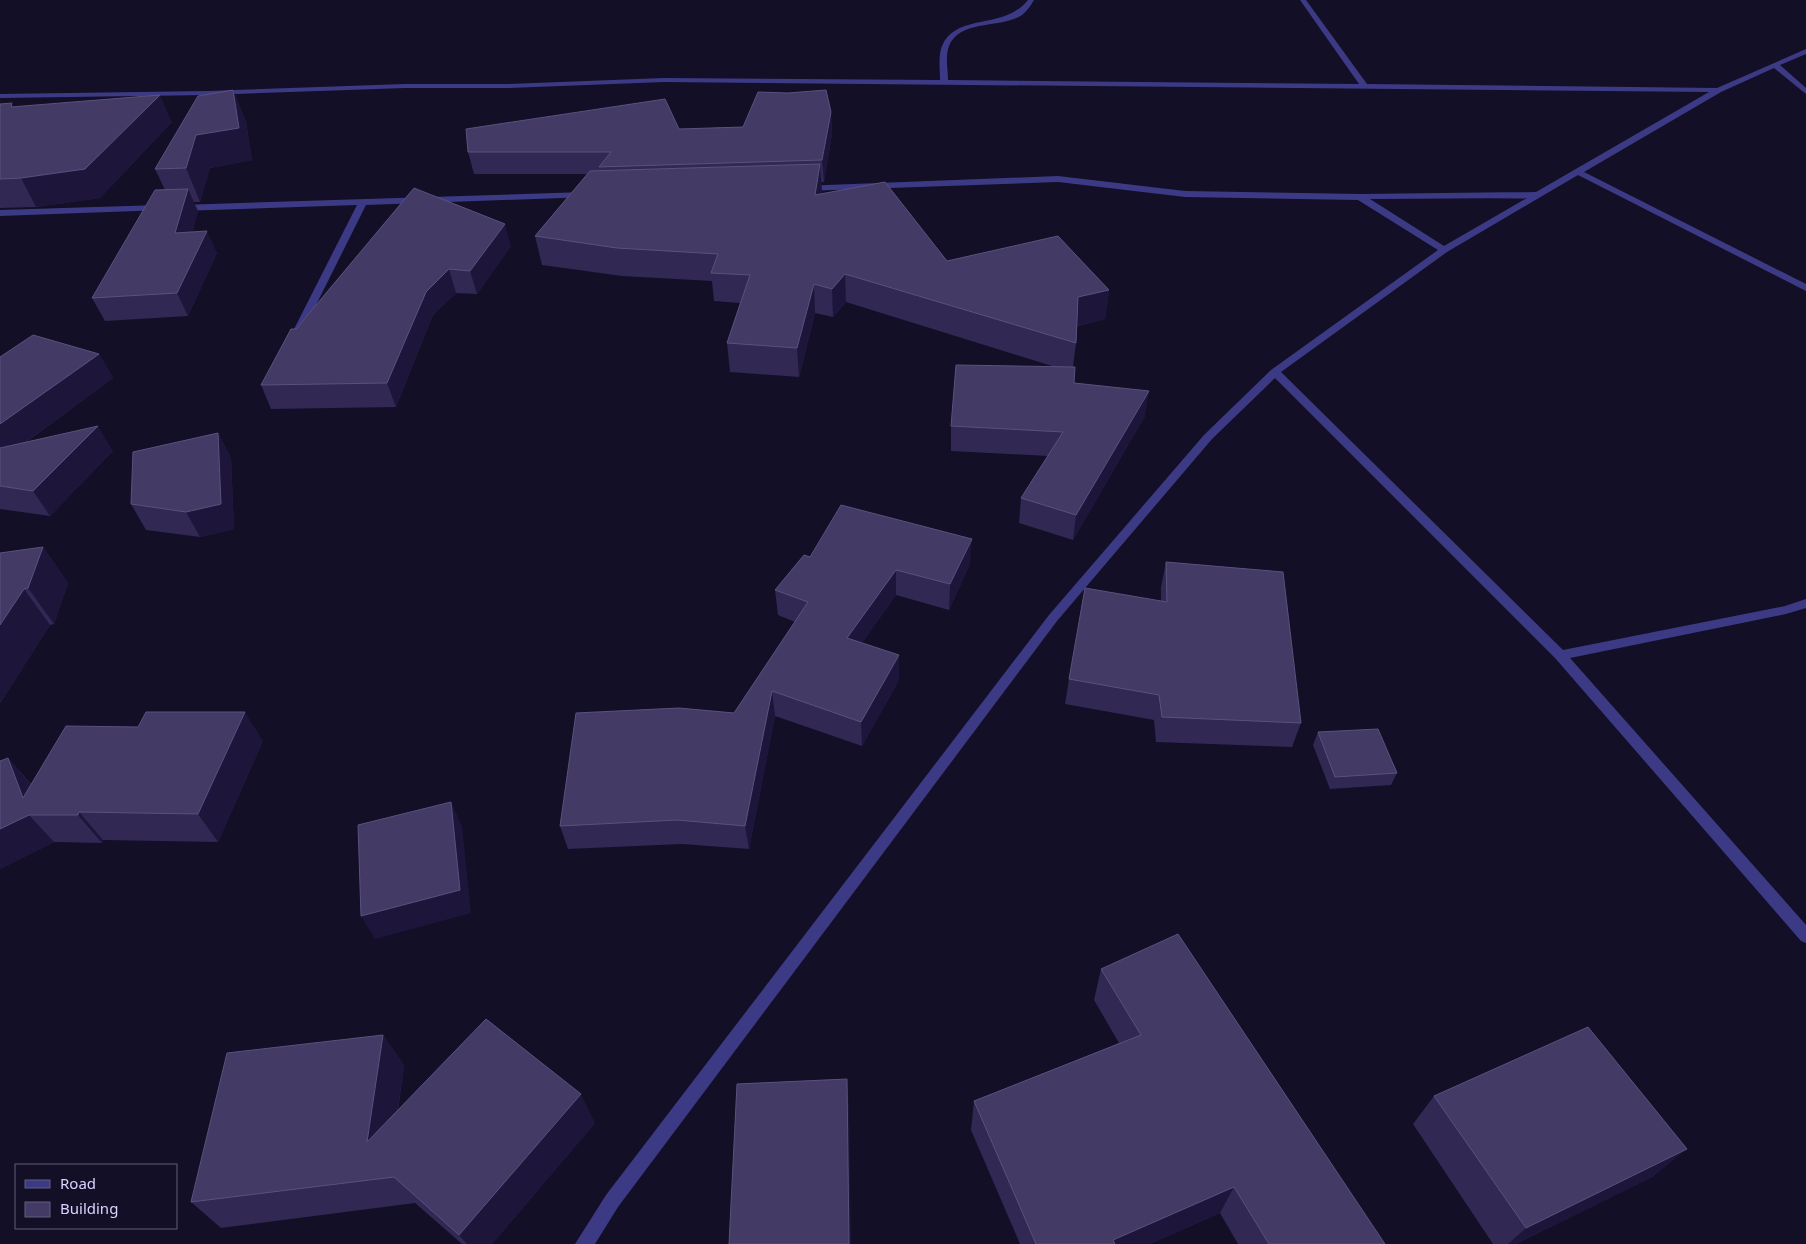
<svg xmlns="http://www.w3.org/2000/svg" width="1806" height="1244" font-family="'Noto Sans',sans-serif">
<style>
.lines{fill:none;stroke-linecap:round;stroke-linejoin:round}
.minor{fill:#3d3a85;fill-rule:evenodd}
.wall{fill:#312854}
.shaded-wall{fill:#1d163a}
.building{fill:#433a66;stroke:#5a527e}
</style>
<rect width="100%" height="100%" fill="#130f26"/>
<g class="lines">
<!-- minor -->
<path class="minor" d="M1028,0H1034C1031,5 1027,11 1022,15C1001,29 960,19 949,46C945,56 948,70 948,80L1359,84L1300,0H1306L1367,84L1717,88L1806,49V54L1780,65L1806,88V94L1774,68L1721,92L1584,172L1806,284V291L1578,175L1447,252L1281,372L1563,650L1785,606L1806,599V608L1786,614L1570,658L1806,925V943L1801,941L1555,658L1275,378L1212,439L1057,621L618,1207L595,1244H575L606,1195L1049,615L1204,435L1271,370L1438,250L1358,200L1185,197L1058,182L805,191L802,190V186L1058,176L1185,191L1360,194L1536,192L1709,92L664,82L509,88H405L208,95L0,98V94L208,91L405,84H509L664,78L940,80C940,70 938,55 942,46C957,12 1003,31 1028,0ZM1527,198L1444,246L1370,199Z
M585,192L589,195L588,197L366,205L301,335L296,338L291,335L357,205L180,211L176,208L180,205Z
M160,205L164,208L163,210L0,216V210Z"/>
</g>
<!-- wall -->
<path class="wall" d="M233,90L246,122L252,160L210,168L200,202H193L198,211L192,232L217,253L188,316L105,321L92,298L165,190L155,169Z
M0,104L15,107L172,122L100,198L36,207L0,208Z
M831,112L832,134L824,182H821V194L947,261L1109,290L1105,319L1077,326L1076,343L1073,367L1074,383L1145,416L1073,540L1019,523L1021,498L1048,456L951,451V426L1055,367L846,302L833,317L815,313L799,377L730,372L727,343L740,303L714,301L712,281L622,276L542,265L535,236L587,174H474L468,152L679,129L743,127Z
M414,188L511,246L477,294L456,293L433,315L396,407L271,409L261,385L296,329Z
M99,354L113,378L25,443L113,451L50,516L0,509V357Z
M218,433L231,458L234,529L200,537L146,530L131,504Z
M43,547L68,583L54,624L50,625L1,702H0V553Z
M810,557L970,564L949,610L896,595L862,643L899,680L862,746L775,716L749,849L682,844L568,849L560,826L734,713L795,622L778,615L775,590Z
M1166,562L1301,723L1292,747L1156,742L1154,720L1065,704L1069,679L1161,601V587Z
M1318,732L1397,773L1391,785L1330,789L1313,745Z
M263,741L218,842L103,840L102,843L54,842L0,869V761L8,758L31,784Z
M1101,969L1385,1244H1238L1220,1213L1150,1244H1020L971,1130L974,1101L1119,1043L1094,1000Z
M383,1035L404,1065L398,1110L595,1123L492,1244H462L415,1203L221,1228L191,1202Z
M1434,1096L1654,1176L1516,1244H1493L1413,1124Z"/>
<!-- shaded-wall -->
<path class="shaded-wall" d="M233,90L246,122L252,160L210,168L200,202L186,168L196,135Z
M160,95L172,122L100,198L36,207L21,178Z
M831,112L832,134L824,182L822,160Z
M820,164L822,191L816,223L815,195Z
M188,189L198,211L185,255L175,233Z
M505,224L511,246L477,294L470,271Z
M207,231L217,253L188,316L177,293Z
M449,269L456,293L433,315L396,407L387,383L426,292Z
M845,274L846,302L833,317L832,289Z
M814,284L815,313L799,377L797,348Z
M1109,290L1105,319L1075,326L1078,297Z
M99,354L113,378L4,458L0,452V424Z
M1149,391L1145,416L1073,540L1076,515Z
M98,426L113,451L50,516L33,491Z
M218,433L231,458L234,529L200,537L186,512Z
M972,539L970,564L949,610L950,584Z
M43,547L68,583L54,624L28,588Z
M896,570V595L848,663L847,638Z
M24,589L50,625L1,702L0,701V625Z
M899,655V680L862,746L861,722Z
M772,691L775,716L749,849L745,826Z
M245,712L263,741L218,842L198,814Z
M8,758L32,786L23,798Z
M451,802L462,826L471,913L375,939L361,916Z
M79,812L103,840L102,843L78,815Z
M29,815L54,842L0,869V829Z
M383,1035L404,1065L389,1170L367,1142Z
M847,1079L849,1108L851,1244H849Z
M581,1094L595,1123L492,1244H467L459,1235Z
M1687,1149L1654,1176L1516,1244H1508L1526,1228Z
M1234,1187L1220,1213L1150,1244H1111L1113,1240Z"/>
<!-- building -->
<path class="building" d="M233,90L239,128L196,135L186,168L155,169L198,96Z
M826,90L831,112L822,160L599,167L611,152H468L466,129L665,99L679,129L743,127L758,92L788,93Z
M160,95L85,169L21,178L0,179V104L12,103L11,107Z
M820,164L815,195L885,182L947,261L1058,236L1109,290L1078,297L1076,343L845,274L832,289L814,284L797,348L727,343L750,275L711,273L718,254L617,248L535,236L590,171Z
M414,188L505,224L470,271L449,269L426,292L387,383L261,385L291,329H296Z
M188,189L175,233L207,231L177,293L92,298L155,190Z
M33,335L99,354L0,424V357Z
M956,365L1075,367L1074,383L1149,391L1076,515L1021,498L1063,432L951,426Z
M98,426L33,491L0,486V448Z
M218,433L221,504L186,512L131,504L133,452Z
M841,505L972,539L950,584L896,570L847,638L899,655L861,722L772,691L745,826L677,820L560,826L576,713L679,708L734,713L808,602L775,590L804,555L810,557Z
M43,547L28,588L24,589L0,625V553Z
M1166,562L1283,572L1301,723L1162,717L1159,695L1069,679L1085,588L1167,602Z
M146,712H245L198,814L79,812L78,815H29L0,829V761L8,758L23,798L66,726L138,727Z
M1378,729L1397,773L1335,777L1318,732Z
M451,802L460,890L361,916L358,825Z
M1178,934L1385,1244H1269L1234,1187L1113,1240L1115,1244H1036L974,1101L1141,1035L1101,969Z
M486,1019L581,1094L459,1235L394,1177L191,1202L227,1053L383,1035L367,1142Z
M1588,1027L1687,1149L1526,1228L1434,1096Z
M847,1079L849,1244H729L737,1084Z"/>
<!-- legend -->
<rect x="15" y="1164" width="162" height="65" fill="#130f26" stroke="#625e7d"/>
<rect x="25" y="1180" width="25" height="8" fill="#3d3a85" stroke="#625e7d"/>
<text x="60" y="1189" font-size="15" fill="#d9d4ff">Road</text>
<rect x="25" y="1202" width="25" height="15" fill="#433a66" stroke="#625e7d"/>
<text x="60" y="1214" font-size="15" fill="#d9d4ff">Building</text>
</svg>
